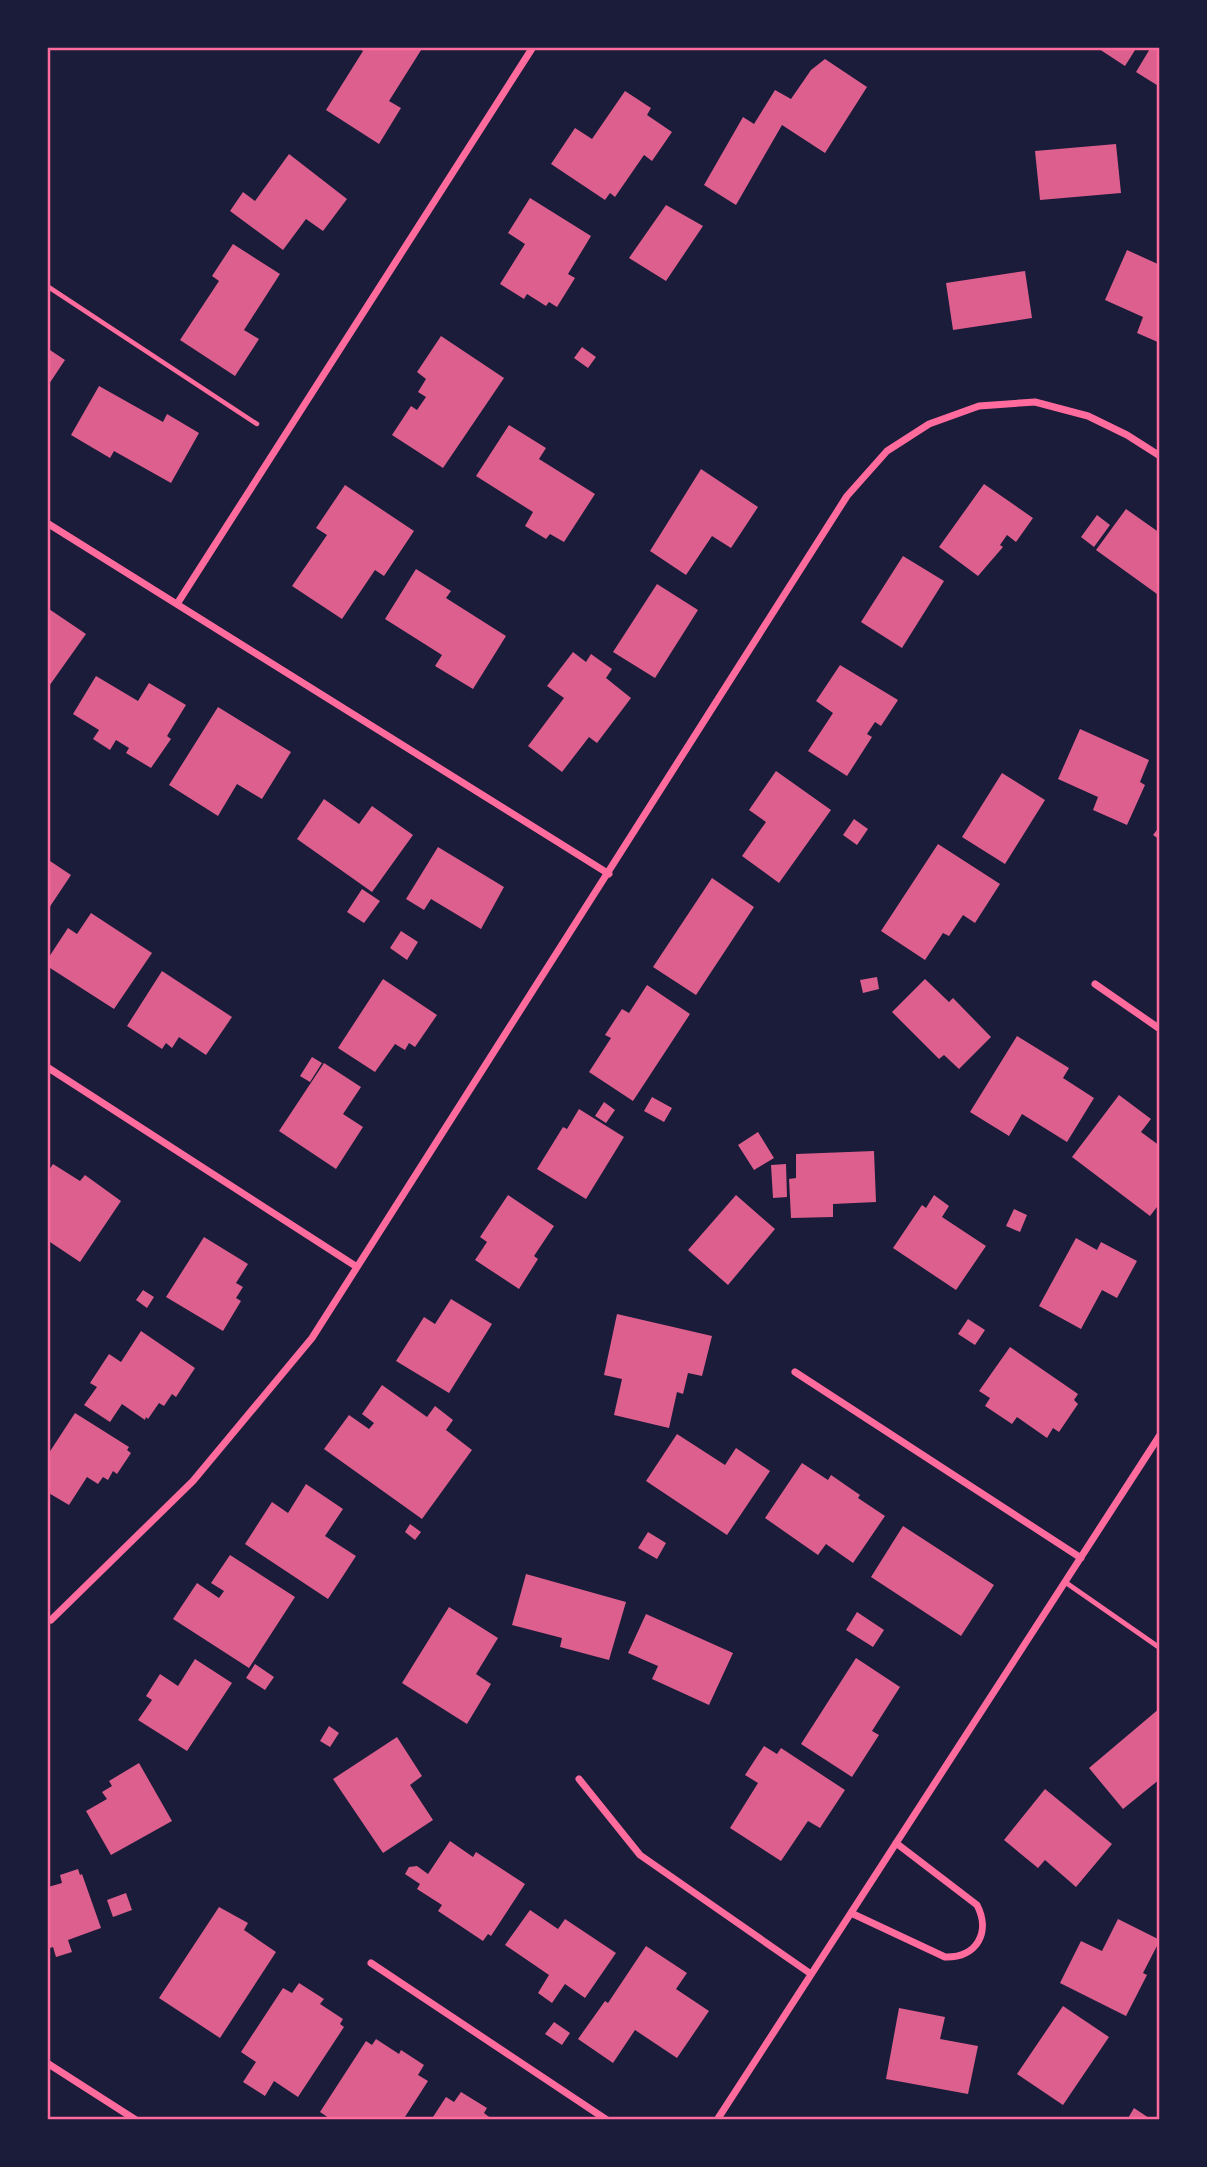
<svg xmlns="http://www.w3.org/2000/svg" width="1207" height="2167" font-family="'Noto Sans',sans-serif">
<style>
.building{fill:#dd5f8e}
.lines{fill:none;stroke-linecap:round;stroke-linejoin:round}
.path{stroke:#ff6b9d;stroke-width:4.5}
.service{stroke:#ff6b9d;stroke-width:5}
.minor{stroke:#ff6b9d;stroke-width:7}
.neatline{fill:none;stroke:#ff6b9d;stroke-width:2.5}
</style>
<rect width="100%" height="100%" fill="#1b1b3a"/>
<!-- building -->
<path class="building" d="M358,47H423L389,101L401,108L379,144L326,110L363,51Z
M1096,47H1137L1125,66Z
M1151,47L1160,48V87L1136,72Z
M825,59L867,87L825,153L782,125L736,205L704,185L743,117L754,124L775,90L791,99L811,70Z
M625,91L651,108L647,115L672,132L652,161L644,155L615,197L610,193L605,200L551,164L575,128L592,139Z
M1116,144L1121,193L1040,200L1035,151Z
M289,154L347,199L323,231L306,219L283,250L230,211L243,192L255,201Z
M530,198L591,236L568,274L575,278L557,307L549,302L546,306L527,294L524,299L500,284L525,244L508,233Z
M666,205L703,226L666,281L629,258Z
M233,244L280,274L244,330L259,339L235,376L180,340L219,281L212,276Z
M1127,250L1160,265V343L1137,333L1143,317L1105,300Z
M1025,271L1032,318L953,330L946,283Z
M441,336L504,378L443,468L392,435L411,406L417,410L426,397L418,392L426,379L417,372Z
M582,347L596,357L588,368L574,358Z
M47,348L65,360L47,387Z
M99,386L163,422L167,414L199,433L171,483L114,451L110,458L71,435Z
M509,425L546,448L539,459L595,494L564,542L550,534L546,539L525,526L533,512L476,476Z
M701,469L758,507L731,548L712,536L686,575L650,551Z
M984,484L1033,518L1016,542L1007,535L1000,545L1003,547L978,576L939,547Z
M345,485L414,531L384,576L375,570L342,619L292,586L327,535L316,528Z
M1126,509L1160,533V589L1157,594L1096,550Z
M1097,515L1110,525L1094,547L1081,537Z
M903,556L944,581L902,648L861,622Z
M416,569L451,591L446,598L506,636L473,689L435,666L442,655L385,619Z
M657,584L698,610L655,678L613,652Z
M49,609L86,634L47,689V611Z
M573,652L586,662L591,654L612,669L606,678L631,698L597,743L589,737L562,772L528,746L564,698L547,686Z
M840,665L898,700L881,726L875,722L867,734L872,737L847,776L808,751L833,713L816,701Z
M96,676L138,701L149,683L186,705L167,736L171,739L151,768L126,753L129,748L116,740L110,750L93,739L99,730L73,714Z
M218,707L291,752L262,799L237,784L218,816L169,785Z
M1080,729L1149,760L1140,782L1145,785L1127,825L1093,810L1098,797L1058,779Z
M776,771L831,810L779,883L742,856L766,822L749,810Z
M1002,773L1045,800L1005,864L962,837Z
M324,799L359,824L372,806L413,835L372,892L297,839Z
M854,819L868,829L857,845L843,835Z
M1160,826V840L1153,835Z
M938,844L1000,884L975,923L963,915L949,936L943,933L925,960L881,931Z
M438,847L504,887L481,929L431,899L424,910L406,899Z
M47,859L71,875L47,911Z
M712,878L754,907L696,995L653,967Z
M362,889L380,901L364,923L347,912Z
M91,913L152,953L114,1009L47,966V960L68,928L77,934Z
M401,931L418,942L407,960L390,948Z
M162,971L232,1017L206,1055L179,1037L172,1048L166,1043L162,1049L127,1026Z
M877,977L879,989L863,993L860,980Z
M383,979L437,1015L415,1047L409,1043L405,1050L395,1044L375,1072L338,1048Z
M925,979L949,1002L953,998L991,1037L959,1069L944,1055L939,1059L892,1012Z
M647,985L690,1014L633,1101L589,1072L611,1038L605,1035L622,1009L629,1013Z
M1017,1036L1069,1068L1063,1078L1094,1098L1067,1142L1022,1114L1009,1136L970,1112Z
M312,1057L322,1063L310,1082L300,1076Z
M324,1063L361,1087L343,1114L363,1127L336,1169L279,1131Z
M1119,1095L1151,1119L1141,1132L1160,1146V1203L1150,1216L1072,1157Z
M652,1097L672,1108L664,1122L644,1111Z
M604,1102L615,1110L606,1123L595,1116Z
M579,1109L624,1137L586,1199L537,1169L563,1127L567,1129Z
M758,1132L774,1158L754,1170L738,1145Z
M874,1151L876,1202L833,1204V1217L791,1218L789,1179L796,1178V1154Z
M53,1164L80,1181L85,1175L121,1201L80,1262L47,1240V1173Z
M786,1164L787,1197L773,1198L771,1165Z
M508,1195L554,1226L534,1256L538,1259L519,1289L475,1260L487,1242L480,1237Z
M736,1195L775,1229L728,1285L688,1250Z
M934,1195L949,1206L942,1217L986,1246L956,1290L893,1248L922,1205L926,1208Z
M1014,1209L1027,1215L1020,1232L1006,1226Z
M204,1237L248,1264L236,1283L243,1287L236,1298L241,1301L223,1331L166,1297Z
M1076,1238L1097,1250L1101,1242L1137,1261L1117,1298L1102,1290L1081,1329L1039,1306Z
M143,1290L154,1297L147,1308L136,1300Z
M451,1299L492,1324L449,1393L396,1361L424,1317L435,1324Z
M617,1314L712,1336L702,1376L688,1373L683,1394L677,1392L669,1428L614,1415L622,1379L604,1375Z
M968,1319L985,1330L975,1345L958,1334Z
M141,1331L195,1368L176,1397L172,1394L164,1406L159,1403L148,1419L146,1417L145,1420L122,1404L110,1422L84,1405L97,1387L90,1383L109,1354L121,1362Z
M1010,1347L1078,1394L1074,1400L1078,1404L1059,1432L1053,1428L1047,1438L1017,1417L1012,1424L985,1406L990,1398L979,1391Z
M382,1385L427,1417L435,1406L453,1420L446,1430L472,1450L422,1519L324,1449L349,1415L369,1429L374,1423L362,1414Z
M75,1413L129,1447L127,1450L131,1453L117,1474L113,1471L108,1480L103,1477L98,1484L87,1477L69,1505L47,1492V1456Z
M677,1434L725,1465L736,1448L770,1471L727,1535L646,1481Z
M802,1463L828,1480L831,1475L860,1495L858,1498L885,1516L853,1563L826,1544L818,1555L765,1518Z
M306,1484L343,1509L325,1536L356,1556L328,1599L245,1544L272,1502L288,1513Z
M410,1524L421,1532L415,1540L405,1532Z
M903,1526L994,1585L961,1636L871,1577Z
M648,1532L666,1543L657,1559L638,1548Z
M230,1555L295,1597L249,1668L173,1619L197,1583L219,1598L224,1591L211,1583Z
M526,1574L626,1602L609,1660L560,1647L562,1638L512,1625Z
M449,1607L498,1638L476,1674L491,1684L467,1724L402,1683Z
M857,1612L884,1630L873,1647L846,1630Z
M646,1614L733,1653L709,1705L652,1679L658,1666L628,1653Z
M856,1658L900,1687L872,1731L879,1735L852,1777L801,1744Z
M195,1659L232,1683L187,1751L138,1720L152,1700L146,1696L160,1674L178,1686Z
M255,1664L274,1677L265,1690L246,1678Z
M1160,1708V1779L1123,1809L1089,1768Z
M329,1726L339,1733L330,1747L320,1741Z
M397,1737L422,1776L410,1785L433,1820L383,1853L333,1779Z
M764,1746L777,1754L781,1748L845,1790L820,1828L808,1821L781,1861L730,1828L758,1783L745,1775Z
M139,1763L172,1821L111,1855L86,1811L107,1799L102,1792L112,1786L109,1781Z
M1045,1789L1112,1844L1076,1887L1045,1860L1038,1868L1004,1840Z
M450,1841L473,1857L476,1852L525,1884L491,1936L488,1934L483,1941L438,1911L442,1905L417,1889L420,1884L405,1874L409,1867L417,1866L428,1874Z
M78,1869L80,1875L82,1874L101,1928L68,1940L72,1952L56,1957L53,1947L47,1949V1894L50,1893L48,1887L62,1883L60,1875Z
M126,1893L132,1910L113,1917L107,1900Z
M219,1907L248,1923L244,1930L276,1952L220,2038L159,1998Z
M530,1910L558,1929L565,1919L616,1953L585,1998L565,1984L552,2003L538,1993L549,1975L505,1945Z
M1118,1919L1160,1940L1143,1973L1147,1975L1126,2016L1060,1983L1081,1941L1102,1951Z
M646,1946L687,1973L676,1989L709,2011L677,2058L635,2030L613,2063L578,2039L605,2001L608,2003Z
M299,1983L324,1999L320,2004L343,2019L340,2024L344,2027L298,2097L274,2081L265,2096L243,2082L256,2062L241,2052L283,1988L292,1993Z
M1063,2006L1109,2037L1063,2105L1017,2074Z
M899,2008L945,2017L940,2039L978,2046L968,2094L886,2079Z
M554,2022L570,2033L562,2045L545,2034Z
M376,2039L399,2054L401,2050L424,2065L418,2075L428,2081L403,2120H332L320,2112L366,2041L372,2045Z
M461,2092L487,2108L484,2113L493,2120H431L446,2097L454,2102Z
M1134,2108L1152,2120H1127Z"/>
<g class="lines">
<!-- path -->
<path class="path" d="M47,286L257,424"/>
<!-- service -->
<path class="service" d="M1065,1582L1160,1648"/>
<!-- minor -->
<path class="minor" d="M47,523L609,874
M177,604L533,47
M1095,984L1160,1029
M47,1067L357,1267
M795,1372L1081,1558
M51,1620L193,1481L312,1338L847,496L887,451L929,424L979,406L1035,402L1088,416L1127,435L1160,456
M579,1779L640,1855L811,1974
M851,1913L945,1957C977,1958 991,1932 977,1905L896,1843
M371,1963L607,2120
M47,2063L136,2120
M717,2120L1160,1435"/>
</g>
<!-- border -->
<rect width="1207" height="2167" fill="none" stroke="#1b1b3a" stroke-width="98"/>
<rect x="49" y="49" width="1109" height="2069" class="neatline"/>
</svg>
